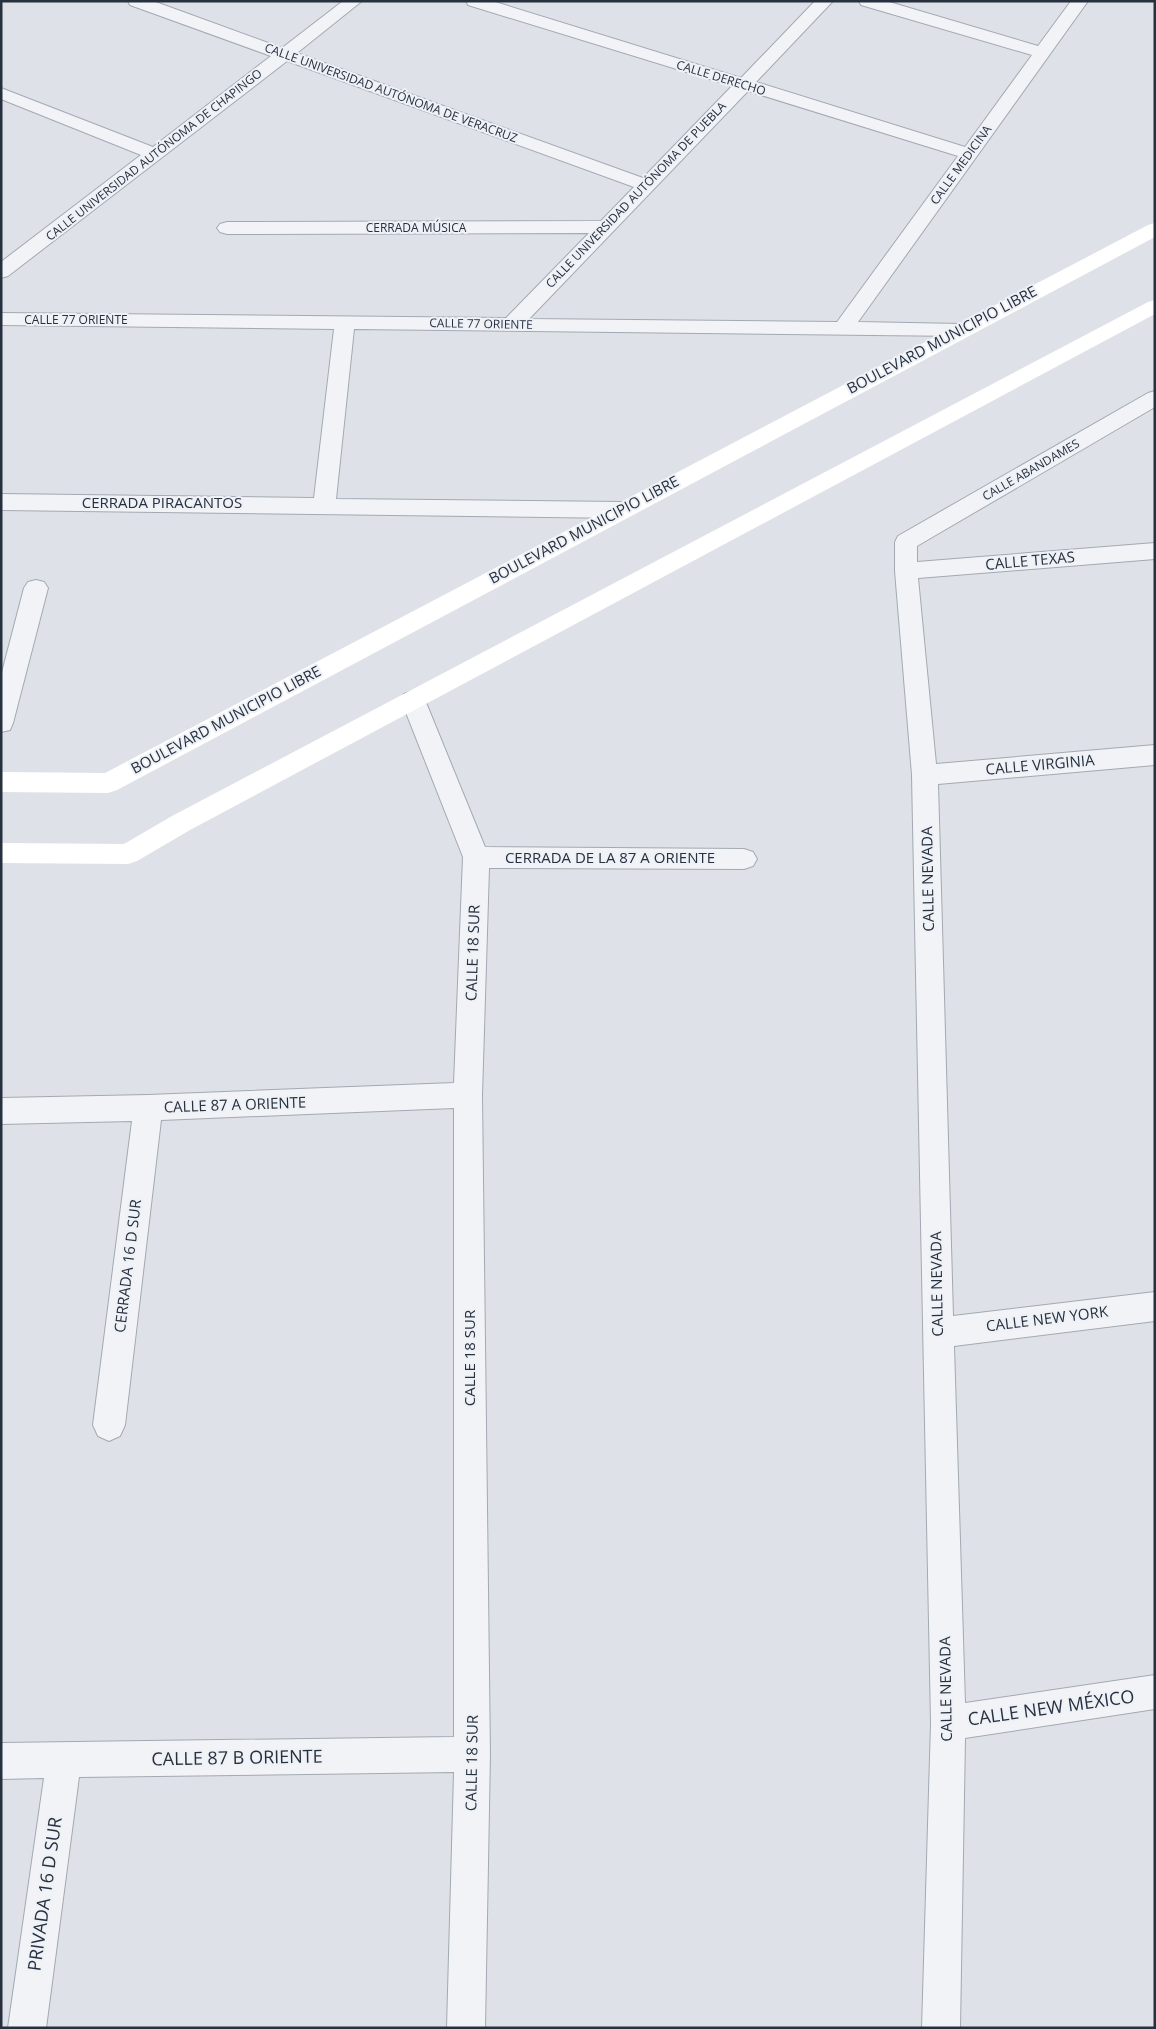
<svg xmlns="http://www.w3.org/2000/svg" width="1156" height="2029" font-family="'Open Sans',sans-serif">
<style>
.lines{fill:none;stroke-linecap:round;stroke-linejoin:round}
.minor-casing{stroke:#a3a9b2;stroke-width:2}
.minor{fill:#f1f3f6;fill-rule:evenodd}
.secondary{fill:#fff;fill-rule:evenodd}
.labels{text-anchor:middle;stroke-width:4;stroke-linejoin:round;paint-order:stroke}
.far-street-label{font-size:12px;fill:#27303f;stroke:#eef1f6}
.street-label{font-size:15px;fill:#27303f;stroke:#eef1f6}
.near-street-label{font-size:18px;fill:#27303f;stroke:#eef1f6}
</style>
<rect width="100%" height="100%" fill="#dee2e8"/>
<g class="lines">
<defs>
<path id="minor" d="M128,1H153L282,48L343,1H362L297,53L643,178L732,86L468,5L466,1H492L741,78L815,1H833L756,82L965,147L1032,55L861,5L859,1H886L1038,46L1071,1H1088L858,322L961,324L968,325L971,330L968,335L961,336L354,329L336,499L622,502L630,505L633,510L630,515L622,518L1,510V494L314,498L334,329L1,325V313L506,318L589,233L227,234L220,232L217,228L220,224L227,222L601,221L634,187L287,61L8,276L1,278V262L141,155L1,99V88L153,147L271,56L130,5ZM748,91L958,156L837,322L529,319Z
M1155,391V407L917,546V562L1155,543V559L918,578L936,764L1155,745V765L938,784L953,1316L1155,1292V1321L954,1346L965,1703L1155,1675V1709L965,1738L960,2028H922L931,1723L912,775L895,571V542L898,536L1148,393Z
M36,580L44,582L48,588L13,723L10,730L1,732V676L24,588L28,582Z
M413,691L422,694L425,700L485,847L744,849L753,852L757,859L753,866L744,869L489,868L482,1095L490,1754L485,2028H447L454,1772L79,1777L46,2028H8L44,1778L1,1779V1743L454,1737V1108L161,1120L125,1425L120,1436L109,1441L98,1436L93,1425L132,1121L1,1124V1098L148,1095L454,1083L463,857L401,700L404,694Z"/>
</defs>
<!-- minor casing -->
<use href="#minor" class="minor-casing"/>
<!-- minor -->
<use href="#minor" class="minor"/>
<!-- secondary -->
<path class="secondary" d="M1155,223V237L117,790L108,793L1,792V772L105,773L1148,225Z
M1155,300V314L190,830L137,861L128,864L1,863V843L124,844L172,816L1148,302Z"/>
</g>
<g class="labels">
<!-- far-street labels -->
<g class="far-street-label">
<text transform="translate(721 78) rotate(17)" y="4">CALLE DERECHO</text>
<text transform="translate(391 93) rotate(20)" y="4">CALLE UNIVERSIDAD AUTÓNOMA DE VERACRUZ</text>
<text transform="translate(154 155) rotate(-38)" y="4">CALLE UNIVERSIDAD AUTÓNOMA DE CHAPINGO</text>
<text transform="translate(961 165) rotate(-54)" y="4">CALLE MEDICINA</text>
<text transform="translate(636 195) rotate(-46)" y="4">CALLE UNIVERSIDAD AUTÓNOMA DE PUEBLA</text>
<text x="416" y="232">CERRADA MÚSICA</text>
<text x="76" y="324">CALLE 77 ORIENTE</text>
<text transform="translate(481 324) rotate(1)" y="4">CALLE 77 ORIENTE</text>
<text transform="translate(1031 470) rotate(-30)" y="4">CALLE ABANDAMES</text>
</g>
<!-- street labels -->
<g class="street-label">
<text transform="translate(942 340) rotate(-28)" y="5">BOULEVARD MUNICIPIO LIBRE</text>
<text x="162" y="508">CERRADA PIRACANTOS</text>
<text transform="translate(584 530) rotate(-28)" y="5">BOULEVARD MUNICIPIO LIBRE</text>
<text transform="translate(1030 561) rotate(-5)" y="5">CALLE TEXAS</text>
<text transform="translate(226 720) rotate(-28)" y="5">BOULEVARD MUNICIPIO LIBRE</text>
<text transform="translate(1040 765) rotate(-5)" y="5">CALLE VIRGINIA</text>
<text x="610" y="863">CERRADA DE LA 87 A ORIENTE</text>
<text transform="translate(928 879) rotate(-91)" y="5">CALLE NEVADA</text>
<text transform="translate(473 953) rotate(-88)" y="5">CALLE 18 SUR</text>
<text transform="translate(235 1105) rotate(-2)" y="5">CALLE 87 A ORIENTE</text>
<text transform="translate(128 1266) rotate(-83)" y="5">CERRADA 16 D SUR</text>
<text transform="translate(937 1284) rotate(-91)" y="5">CALLE NEVADA</text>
<text transform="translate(1047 1319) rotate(-7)" y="5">CALLE NEW YORK</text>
<text transform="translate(470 1358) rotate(-90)" y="5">CALLE 18 SUR</text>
<text transform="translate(946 1689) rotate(-91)" y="5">CALLE NEVADA</text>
<text transform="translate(472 1763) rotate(-89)" y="5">CALLE 18 SUR</text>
</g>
<!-- near-street labels -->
<g class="near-street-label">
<text transform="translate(1051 1708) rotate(-8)" y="6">CALLE NEW MÉXICO</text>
<text transform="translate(237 1758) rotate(-1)" y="6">CALLE 87 B ORIENTE</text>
<text transform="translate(45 1894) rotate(-82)" y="6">PRIVADA 16 D SUR</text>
</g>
</g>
<!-- border -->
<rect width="1156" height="2029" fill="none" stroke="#27303f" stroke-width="5"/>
</svg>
